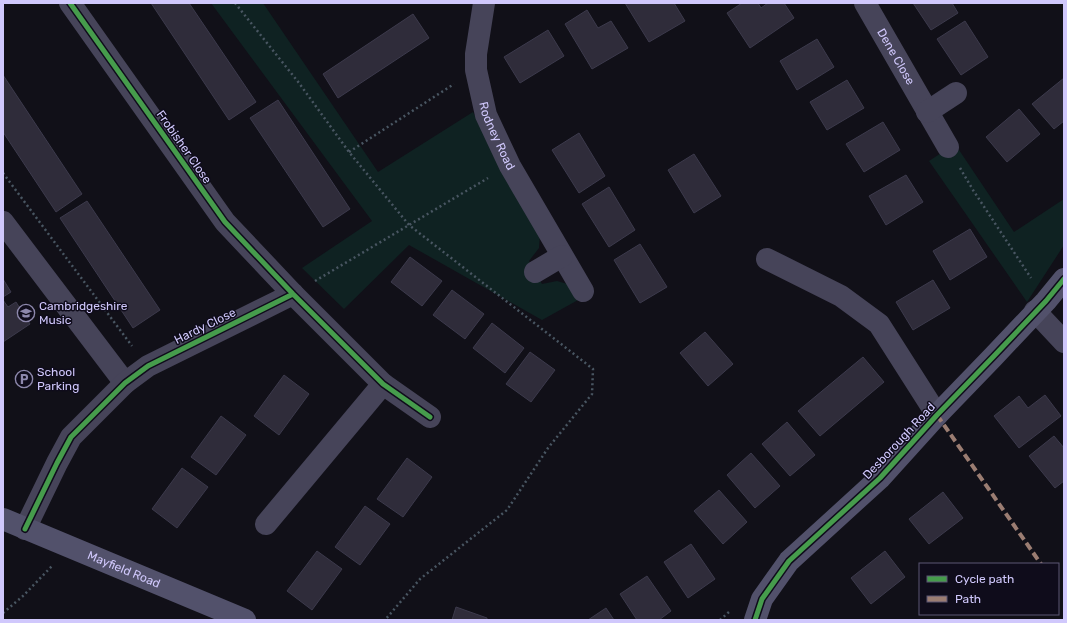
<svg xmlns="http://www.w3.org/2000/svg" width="1067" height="623" font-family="Rubik,sans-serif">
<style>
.green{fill:#0f2222}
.building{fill:#2f2c3a;stroke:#3c3a4c}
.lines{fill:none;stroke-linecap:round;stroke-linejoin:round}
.path{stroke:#495662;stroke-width:2.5;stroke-dasharray:2 3;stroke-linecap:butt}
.street{stroke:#464459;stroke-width:22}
.secondary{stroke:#52516b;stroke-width:22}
.quiet{stroke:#9b7d72;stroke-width:4;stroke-dasharray:8 4;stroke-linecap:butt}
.cycleway-casing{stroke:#0f0c1b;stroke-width:8}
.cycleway{stroke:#469c4c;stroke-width:5}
.labels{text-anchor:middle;stroke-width:3;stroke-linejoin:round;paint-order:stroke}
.street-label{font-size:12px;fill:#d0c8fc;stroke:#0f0c1b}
.poi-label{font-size:12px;fill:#d0c8fc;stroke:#0f0c1b;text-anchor:start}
</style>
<rect width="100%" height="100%" fill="#111018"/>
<!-- green -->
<path class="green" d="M211,3H263L378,172L473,112L502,170L540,233L539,248L529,261L542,284L557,281L571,285L578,300L542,320L409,245L344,309L302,268L372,221Z
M955,144L1014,232L1064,199V245L1027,302L929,161Z"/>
<!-- building -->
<path class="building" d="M151,3H189L256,102L229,120Z
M625,3H674L685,21L649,42Z
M742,3H758L761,8L768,3H784L794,18L750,48L727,13Z
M913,3H952L958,13L931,30Z
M587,10L598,28L611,21L628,48L592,69L565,24Z
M413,14L429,38L338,98L323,74Z
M965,21L988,57L961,75L937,39Z
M548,30L564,56L520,83L504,57Z
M817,39L834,67L797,90L780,61Z
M3,75L82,194L56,212L3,132Z
M1064,78V121L1054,129L1032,104Z
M847,80L864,108L827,130L810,102Z
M278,100L350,209L323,227L250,118Z
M1019,109L1040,134L1007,162L986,137Z
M883,122L900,150L864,172L846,144Z
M579,133L605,176L579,193L552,150Z
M694,154L721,196L694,213L668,170Z
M906,175L923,202L886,225L869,196Z
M609,187L635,230L609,247L582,204Z
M87,201L160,310L133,328L60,218Z
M970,229L987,257L950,280L933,251Z
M640,244L667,287L640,303L614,260Z
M410,257L442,281L422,306L391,282Z
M3,279L11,292L3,297Z
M933,280L950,308L913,330L896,302Z
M452,290L484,314L465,339L433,315Z
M3,300L8,307L16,302L30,324L3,342Z
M492,323L524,348L505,373L473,348Z
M705,332L733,364L708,386L680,353Z
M530,352L555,370L531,402L506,384Z
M863,357L884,382L820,436L798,411Z
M284,375L309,394L279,435L254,416Z
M1045,395L1061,416L1019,448L994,416L1019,396L1028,408Z
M221,416L246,435L216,475L191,457Z
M787,422L815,455L790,476L762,444Z
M1054,436L1064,448V481L1055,488L1029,456Z
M751,453L780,486L755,508L727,475Z
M407,458L432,477L403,517L377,499Z
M182,468L208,487L177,528L152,509Z
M719,490L747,522L723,544L694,511Z
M943,492L963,518L929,544L909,519Z
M365,506L390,524L360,565L335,547Z
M691,544L715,579L688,598L664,562Z
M317,551L342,569L312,610L287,591Z
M885,551L905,577L871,604L851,578Z
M647,576L671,611L659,620H637L620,594Z
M456,607L487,618V620H452Z
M606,608L614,620H588Z"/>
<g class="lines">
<!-- path -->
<path class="path" d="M235,3L299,83L349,152L409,225L593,369L592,394L548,448L507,510L420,579L385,620
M349,152L454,84
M960,168L973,190L1031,278
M3,173L132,346
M315,281L488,178
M3,613L23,596L52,566
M720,620L730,611"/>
<!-- street -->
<g class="street">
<path d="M70,3L225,222L293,294L383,384L430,417"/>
<path id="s1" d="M484,3L476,54V70L486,115L510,166L583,291"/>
<path id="s2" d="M865,3L948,147"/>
<path d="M927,112L956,93"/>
<path d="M3,222L125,383"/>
<path d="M767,259L841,296L879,324L937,415"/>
<path d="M535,272L562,256"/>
<path d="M1035,311L1064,342"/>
<path d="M266,524L383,384"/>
<path d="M25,529L57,463L71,437L125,383L148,366L293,294"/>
</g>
<!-- secondary -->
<g class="secondary">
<path id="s3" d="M3,519L245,620"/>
<path d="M755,620L762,599L789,561L880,478L937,415L993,357L1046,301L1064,279"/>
</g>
<!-- quiet -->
<path class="quiet" d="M937,415L1041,564"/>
<defs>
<path id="cycleway" d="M70,3L225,222L293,294L383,384L430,417
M25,529L57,463L71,437L125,383L148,366L293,294
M755,620L762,599L789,561L880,478L937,415L993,357L1046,301L1064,279"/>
</defs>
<!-- cycleway casing -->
<use href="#cycleway" class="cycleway-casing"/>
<!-- cycleway -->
<use href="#cycleway" class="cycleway"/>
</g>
<!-- icons -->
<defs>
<symbol id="school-ring" viewBox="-11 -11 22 22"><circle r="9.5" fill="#0f0c1b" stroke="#8d88ac" stroke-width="1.5"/><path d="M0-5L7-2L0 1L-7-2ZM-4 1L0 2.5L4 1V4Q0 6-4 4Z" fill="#8d88ac"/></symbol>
<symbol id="parking-ring" viewBox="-11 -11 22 22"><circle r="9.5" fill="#0f0c1b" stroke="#8d88ac" stroke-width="1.5"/><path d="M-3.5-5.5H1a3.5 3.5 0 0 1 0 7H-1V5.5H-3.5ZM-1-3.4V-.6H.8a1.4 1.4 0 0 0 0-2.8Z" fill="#8d88ac"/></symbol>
</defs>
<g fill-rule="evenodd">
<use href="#school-ring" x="16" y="303" width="20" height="20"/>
<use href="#parking-ring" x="14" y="369" width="20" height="20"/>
</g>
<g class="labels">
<!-- street labels -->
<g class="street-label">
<text dy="4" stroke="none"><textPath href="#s2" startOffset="62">Dene Close</textPath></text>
<text dy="4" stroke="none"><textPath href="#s1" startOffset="137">Rodney Road</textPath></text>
<text transform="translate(184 147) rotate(55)" y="4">Frobisher Close</text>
<text transform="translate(205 326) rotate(-26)" y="4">Hardy Close</text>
<text transform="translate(899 441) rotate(-47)" y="4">Desborough Road</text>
<text dy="4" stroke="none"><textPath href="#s3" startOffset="131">Mayfield Road</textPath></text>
</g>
<!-- poi labels -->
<g class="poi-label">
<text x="39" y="310">Cambridgeshire<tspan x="39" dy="14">Music</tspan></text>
<text x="37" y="376">School<tspan x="37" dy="14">Parking</tspan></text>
</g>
</g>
<!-- border -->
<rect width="1067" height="623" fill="none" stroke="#d0c8fc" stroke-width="8"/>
<!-- legend -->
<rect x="919" y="563" width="140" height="52" fill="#0f0c1b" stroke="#5c5775"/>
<rect x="927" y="576" width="20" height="6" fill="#469c4c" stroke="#5c5775"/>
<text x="955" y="583" font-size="12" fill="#d0c8fc">Cycle path</text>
<rect x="927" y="596" width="20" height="6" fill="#9b7d72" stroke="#5c5775"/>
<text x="955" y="603" font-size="12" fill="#d0c8fc">Path</text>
</svg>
